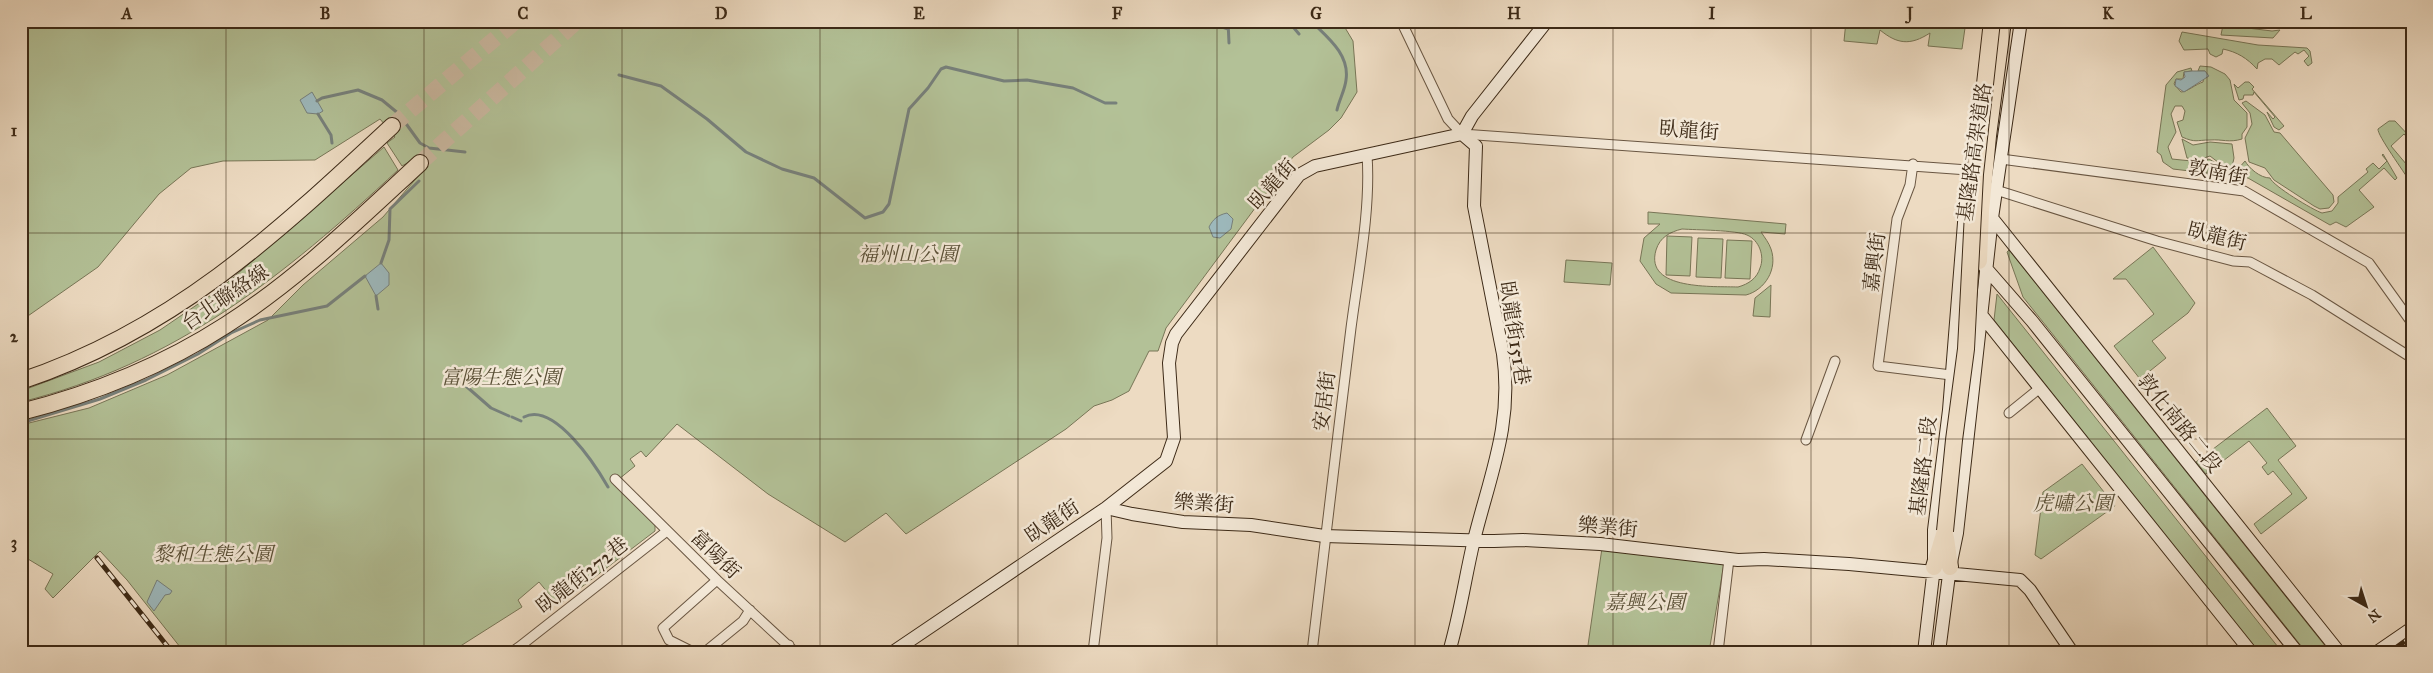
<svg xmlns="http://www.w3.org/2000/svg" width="2433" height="673" font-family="'IM FELL Great Primer','Noto Serif TC',serif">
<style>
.green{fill:#b3c197;stroke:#787657;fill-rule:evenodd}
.water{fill:#9db9bd;stroke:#77807b}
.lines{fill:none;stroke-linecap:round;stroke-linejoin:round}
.stream{stroke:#77807b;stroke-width:3}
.highway-tunnel{stroke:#cab8a0;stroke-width:16;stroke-dasharray:16 8;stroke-linecap:butt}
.street-casing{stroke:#695642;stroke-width:11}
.secondary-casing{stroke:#3d2a17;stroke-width:14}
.highway-casing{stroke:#3d2a17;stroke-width:18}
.street{stroke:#f3e8d7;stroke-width:9}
.secondary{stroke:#f3e8d7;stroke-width:12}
.highway{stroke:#eddbc2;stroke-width:16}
.rail-casing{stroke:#3d2a17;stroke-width:5}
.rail{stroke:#f3e8d7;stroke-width:3;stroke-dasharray:9;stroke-linecap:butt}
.highway-bridge-casing{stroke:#3d2a17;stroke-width:18;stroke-linecap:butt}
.highway-bridge{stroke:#eddbc2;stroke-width:16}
.grid{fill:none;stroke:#3d2a17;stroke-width:1;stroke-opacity:0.55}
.labels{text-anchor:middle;stroke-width:5;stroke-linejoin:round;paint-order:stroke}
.street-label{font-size:20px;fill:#3d2a17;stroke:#f3e8d7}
.park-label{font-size:20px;font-style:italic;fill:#5a5037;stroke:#f3e8d7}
.neatline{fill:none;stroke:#3d2a17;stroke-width:2}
.grid-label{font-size:16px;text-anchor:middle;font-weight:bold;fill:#3d2a17}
</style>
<rect width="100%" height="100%" fill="#eddbc2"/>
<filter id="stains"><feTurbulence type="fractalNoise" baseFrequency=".004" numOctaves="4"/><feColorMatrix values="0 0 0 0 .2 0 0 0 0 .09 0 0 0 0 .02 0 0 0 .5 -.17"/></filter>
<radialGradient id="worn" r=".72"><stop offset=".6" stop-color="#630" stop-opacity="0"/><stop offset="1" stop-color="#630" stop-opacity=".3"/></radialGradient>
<!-- green -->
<path class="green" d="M21,21H1341L1353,41L1357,92L1341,118L1329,130L1293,157L1166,328L1158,351H1149L1129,391L1112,400L1094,406L1066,429L906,534L886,513L845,542L768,494L677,424L646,457L641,451L630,459L635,466L619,479L617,477L611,482L655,525V531L558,605L539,582L518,600L522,607L451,652H184L127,580L100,551L53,598L45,589L53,574L28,559L21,567V425L89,408L167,375L268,320L303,285L383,217L425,168L414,159L402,166L387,143L395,137L380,119L315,160L223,161L191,168L159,194L98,267L25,318L21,325Z
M1846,21H1966L1962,49L1928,46L1930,33C1910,46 1897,44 1880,30L1877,44L1844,41Z
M2223,25L2272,31L2280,30L2273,38L2221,35Z
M2182,32L2258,45L2307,48L2310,51L2312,63L2308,66L2304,61L2309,56L2304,50L2298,54L2295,52L2279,65L2272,59H2265L2258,63L2257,69C2247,58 2237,52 2223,49L2222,54L2216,57L2210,54L2208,49L2184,50L2179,41Z
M2200,66L2211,67L2225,74L2230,80L2234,100L2247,113V127L2242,134V139C2229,143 2222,139 2210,140C2196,140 2196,143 2182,137L2177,122L2183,120L2185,111L2182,106H2175L2171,114L2176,132L2168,147L2172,159L2201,162L2209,159C2220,165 2225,172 2238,169L2245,161C2249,168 2260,178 2270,178C2273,186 2313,210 2322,213L2332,211L2338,203V197L2368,172L2366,169L2373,163L2379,169L2387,161L2382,155L2383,154L2397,178L2395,180L2384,168L2359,190L2374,207L2346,227L2336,222L2330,225L2248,178L2173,169L2163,162L2161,155L2157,152L2166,85L2177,72L2191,68L2192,71L2184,72L2183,79H2176L2174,84L2181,92C2187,92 2196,84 2203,82L2205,71H2198Z
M2245,82H2249L2254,87L2252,89L2284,126L2279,130L2274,127L2267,112L2273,119L2275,117L2254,92L2253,95H2244L2243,99L2239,100L2234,84L2238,88Z
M2246,101L2265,115L2274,132L2280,133L2333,195L2334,202L2329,208L2320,209L2314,206L2274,180L2265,168L2249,162L2245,138L2252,124L2250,113L2242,103Z
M2389,121H2395L2412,139V143L2404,134L2391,146L2412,171L2410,182C2405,173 2377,135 2378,129Z
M2182,139L2193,145L2210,142L2232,144L2234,158L2232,167L2223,166L2210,156L2198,160L2187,158Z
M384,147L398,170C284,276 175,364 21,402V391L99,362L160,330L220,289Z
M1648,212L1786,224L1785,234L1761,232C1765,238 1769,243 1771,249C1778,269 1765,290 1746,295L1671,293L1656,284L1640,261L1644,238L1660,224H1648ZM1682,229C1696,230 1736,230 1747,235C1759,240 1765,256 1760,268C1757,278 1749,284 1738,287C1715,286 1644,291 1656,250C1660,237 1670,232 1682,229Z
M1667,236L1692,237L1690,276L1666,275Z
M1698,238L1723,239L1721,278L1696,277Z
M1727,240L1752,241L1750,279L1725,278Z
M2153,247L2195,303L2188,313L2152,341L2166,358L2140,379L2114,346L2154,314L2126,279H2113Z
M2009,250L2330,652H2306L2023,297L2007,252Z
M1566,260L1612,263L1610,285L1564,282Z
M1771,285L1770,317L1753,316L1755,298Z
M1997,294L2282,652H2257L1994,320Z
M2267,408L2296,446L2278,460L2307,498L2261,534L2254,524L2292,494L2273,471L2268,475L2262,467L2267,463L2249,441L2206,474L2196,462Z
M2082,464L2115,506L2041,559L2035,555L2043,492Z
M1602,548L1725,558L1709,652H1587Z"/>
<!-- water -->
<path class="water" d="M2192,71H2205L2209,76L2184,92L2175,86L2176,79L2181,80L2185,77L2184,72Z
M312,92L323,111L318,114L307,113L300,100Z
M1227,213L1233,219L1231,229L1220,238L1213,237L1209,227C1213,219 1218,215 1227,213Z
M381,263L389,273V285L376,296L365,276Z
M157,580L172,591L170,594L165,595L154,611L147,602Z"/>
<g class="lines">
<!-- stream -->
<path class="stream" d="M1205,21L1228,29
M1228,21L1229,43
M1288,21L1299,34
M1311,21C1327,37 1350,54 1346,80C1345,90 1339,100 1337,110
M619,75L661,86L707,119L746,152L782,169L814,178L865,218L883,212L889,204L909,109L928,88L941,69L946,67L1004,81L1027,80L1073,88L1105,103H1116
M317,101L322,98L358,90L382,100L399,114L420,143L429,148L465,152
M318,114L331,135L332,143
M381,263L389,240L390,209L419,181
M376,296L378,309
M459,380L491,408L509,416
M512,417L521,421
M524,417C554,401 596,466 608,487
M21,423L100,399L146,380L198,354L231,333L260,320L327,306L365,276"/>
<!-- highway-tunnel -->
<path class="highway-tunnel" d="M392,126L516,21
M420,163L577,21"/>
<defs>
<path id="street" d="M1401,21L1448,119L1462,134L1968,170
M2001,159L2244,191L2369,263L2412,323
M1913,164L1910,185L1897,219L1878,366L1951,375
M1996,190L2157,241L2233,261L2250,262L2312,295L2412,358
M2009,413L2040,388
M1806,440L1835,361
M615,479L717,580L795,652
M519,647L667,531
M512,652L519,647L528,652
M693,652L669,640L663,628L717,580
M705,652L743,621L750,610
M781,652L789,645
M1093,652L1107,538L1106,508
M1312,652C1324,544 1338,436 1351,328C1358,274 1371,209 1367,155
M1718,652L1729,559"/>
<path id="secondary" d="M1462,134L1472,116L1547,21
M1992,218L2339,652
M1984,266L2032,321L2297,652
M1979,312L2251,652
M1106,508L1132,514L1183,522L1251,525L1324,536L1494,541L1523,540L1600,544L1738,560L1764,559L1849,564L2020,580L2030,590L2072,652
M893,652L1106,508L1166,461L1174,438L1169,363L1172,343L1176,334L1299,175L1315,166L1462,134
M1449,652C1460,615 1465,578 1474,540C1490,475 1513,424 1503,354L1474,206L1476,146L1462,134
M1924,652L1934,567V530L1949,410L1968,173
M1939,652L1950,567L1957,533L1992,218L2021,21
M2377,652L2412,628
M2409,652L2412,650"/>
<path id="highway" d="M1979,261L1981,211L1988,136L2003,21
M21,381C174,330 277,233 392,126
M21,412C92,394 164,365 226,325C297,280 358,220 420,163
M1946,538L1950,567
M1934,567L1945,531"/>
</defs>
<!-- street casing -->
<use href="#street" class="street-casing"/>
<!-- secondary casing -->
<use href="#secondary" class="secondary-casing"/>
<!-- highway casing -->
<use href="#highway" class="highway-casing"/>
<!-- street -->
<use href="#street" class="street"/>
<!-- secondary -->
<use href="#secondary" class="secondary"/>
<!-- highway -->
<use href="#highway" class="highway"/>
<defs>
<path id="rail" d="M97,558L172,652
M2390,652L2412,636"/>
</defs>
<!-- rail casing -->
<use href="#rail" class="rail-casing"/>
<!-- rail -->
<use href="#rail" class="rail"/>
<defs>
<path id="highway-bridge" d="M1945,531L1954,440L1966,349L1975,174L1992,21"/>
</defs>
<!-- highway-bridge casing -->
<use href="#highway-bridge" class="highway-bridge-casing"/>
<!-- highway-bridge -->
<use href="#highway-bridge" class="highway-bridge"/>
</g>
<!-- grid -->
<path class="grid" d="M226,21V652M424,21V652M622,21V652M820,21V652M1018,21V652M1217,21V652M1415,21V652M1613,21V652M1811,21V652M2009,21V652M2207,21V652M21,233H2412M21,439H2412"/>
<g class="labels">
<!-- street labels -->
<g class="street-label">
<text transform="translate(1689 130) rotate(4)" y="7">臥龍街</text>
<text transform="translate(1974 152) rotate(-82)" y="7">基隆路高架道路</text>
<text transform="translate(2218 172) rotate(11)" y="7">敦南街</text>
<text transform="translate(1272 184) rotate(-48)" y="7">臥龍街</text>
<text transform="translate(2217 236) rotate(14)" y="7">臥龍街</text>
<text transform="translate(1874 262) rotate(-83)" y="7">嘉興街</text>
<text transform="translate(225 297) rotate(-34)" y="7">台北聯絡線</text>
<text transform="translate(1515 333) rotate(81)" y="7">臥龍街151巷</text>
<text transform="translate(1324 401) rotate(-83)" y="7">安居街</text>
<text transform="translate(2180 423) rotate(51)" y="7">敦化南路二段</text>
<text transform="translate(1923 466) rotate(-83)" y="7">基隆路二段</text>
<text transform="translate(1204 503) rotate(4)" y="7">樂業街</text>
<text transform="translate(1052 521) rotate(-34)" y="7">臥龍街</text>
<text transform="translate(1608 527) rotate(5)" y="7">樂業街</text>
<text transform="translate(716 554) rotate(44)" y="7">富陽街</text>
<text transform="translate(582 575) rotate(-38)" y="7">臥龍街272巷</text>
</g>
<!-- park labels -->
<g class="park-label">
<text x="908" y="261">福州山公園</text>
<text x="501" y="384">富陽生態公園</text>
<text x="2073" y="510">虎嘯公園</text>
<text x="213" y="561">黎和生態公園</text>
<text x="1645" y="609">嘉興公園</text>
</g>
</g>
<!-- margin -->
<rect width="2433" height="673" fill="none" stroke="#eddbc2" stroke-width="55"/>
<!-- north arrow -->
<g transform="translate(2366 606) rotate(141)" stroke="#f3e8d7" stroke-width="4" paint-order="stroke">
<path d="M0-4L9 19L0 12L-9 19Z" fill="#3d2a17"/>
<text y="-8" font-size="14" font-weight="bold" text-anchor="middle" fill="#3d2a17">N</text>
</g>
<rect x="28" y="28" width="2378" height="618" class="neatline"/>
<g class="grid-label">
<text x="127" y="19">A</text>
<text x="325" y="19">B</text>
<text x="523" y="19">C</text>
<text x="721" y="19">D</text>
<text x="919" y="19">E</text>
<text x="1117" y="19">F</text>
<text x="1316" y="19">G</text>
<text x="1514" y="19">H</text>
<text x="1712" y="19">I</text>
<text x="1910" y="19">J</text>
<text x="2108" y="19">K</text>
<text x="2306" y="19">L</text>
<text x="14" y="136">1</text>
<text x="14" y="342">2</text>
<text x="14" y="548">3</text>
</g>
<rect width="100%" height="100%" filter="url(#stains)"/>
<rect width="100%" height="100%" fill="url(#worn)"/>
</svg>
